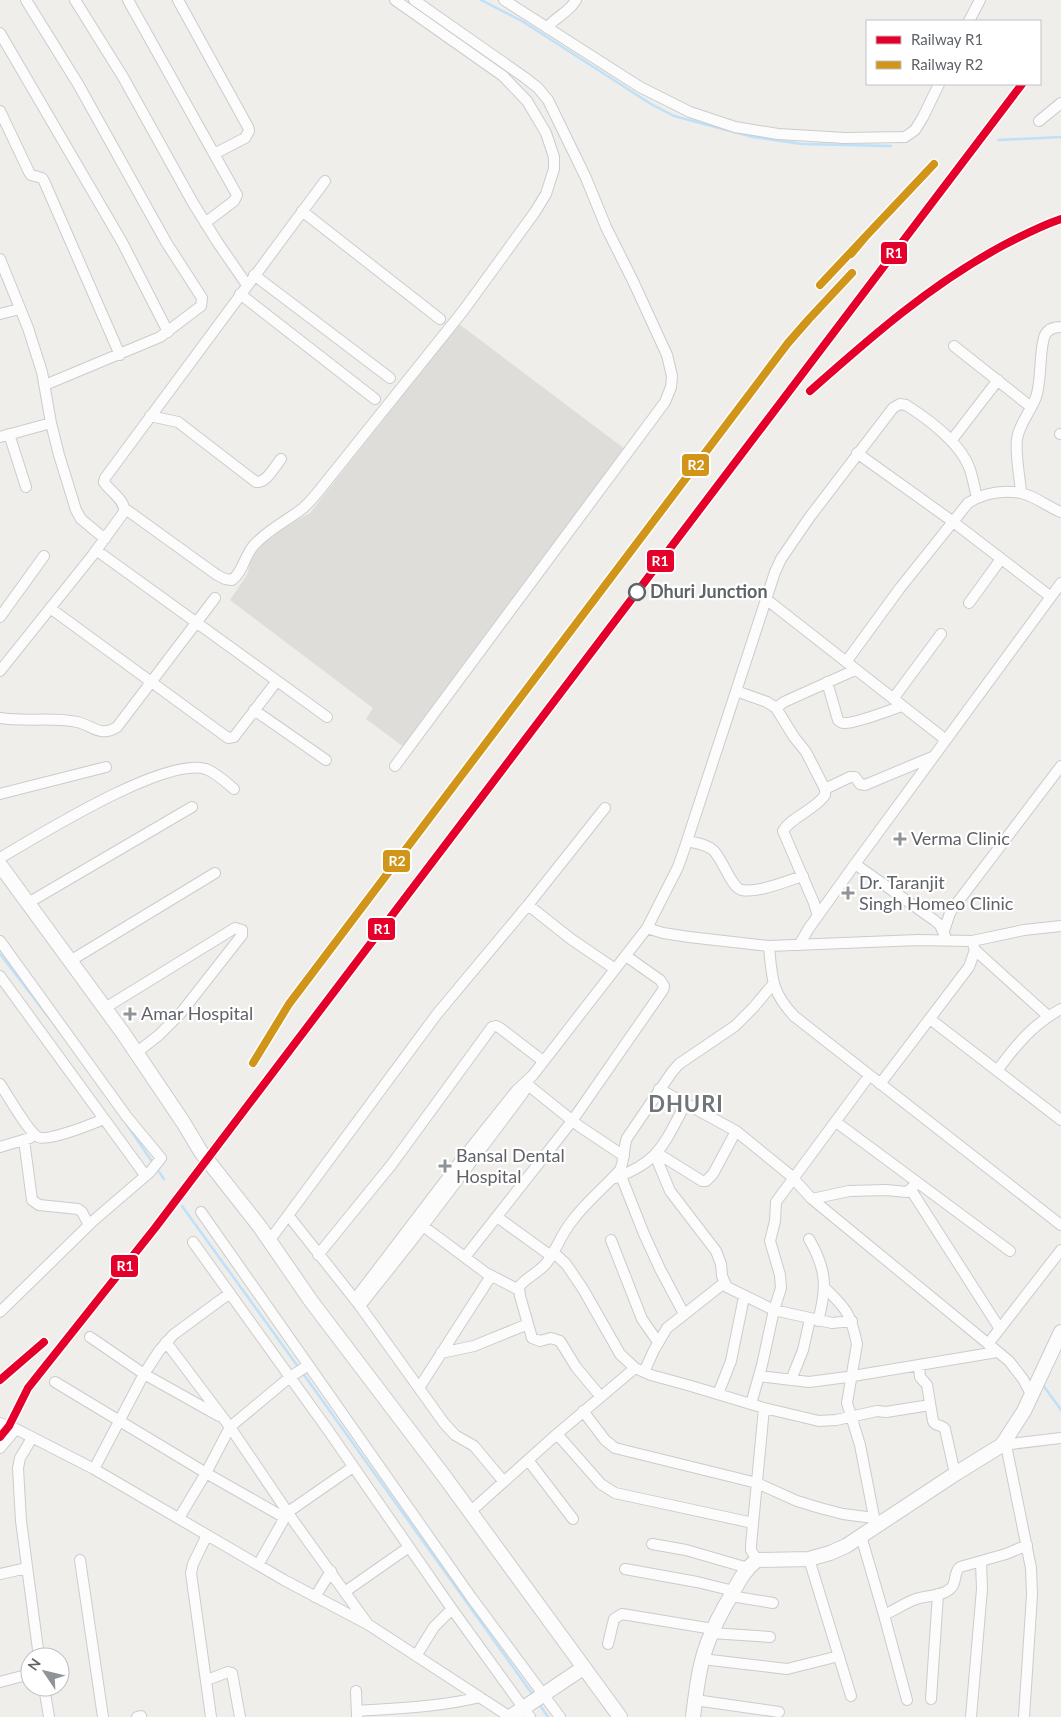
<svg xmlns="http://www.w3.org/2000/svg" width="1061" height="1717" font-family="Lato,sans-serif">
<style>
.industrial{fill:#dfddda}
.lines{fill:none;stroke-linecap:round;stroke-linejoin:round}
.stream{stroke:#bfe0f9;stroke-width:2.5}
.minor-casing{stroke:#cbcccc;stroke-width:12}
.tertiary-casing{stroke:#cbcccc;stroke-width:16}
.minor{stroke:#fdfcfc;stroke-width:10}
.tertiary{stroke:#fdfcfc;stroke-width:14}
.rail-1-casing{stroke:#fff;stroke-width:11}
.rail-2-casing{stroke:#fff;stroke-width:11}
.rail-1{stroke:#e4002b;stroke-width:8}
.rail-2{stroke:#d1951a;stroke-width:8}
.stop-dot{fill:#fff;stroke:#5f6368;stroke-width:2.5}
.poi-dot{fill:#919496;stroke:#fff;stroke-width:2}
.labels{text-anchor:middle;stroke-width:4.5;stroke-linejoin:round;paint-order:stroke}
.stop-label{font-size:18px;font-weight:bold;fill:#5f6368;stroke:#fff;text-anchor:start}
.poi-label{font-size:18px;fill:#5f6368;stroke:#fff;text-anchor:start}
.district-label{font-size:22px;font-weight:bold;letter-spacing:1px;fill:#70757a;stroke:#fff}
.line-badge{stroke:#fff;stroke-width:2}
.badge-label{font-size:14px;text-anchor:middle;font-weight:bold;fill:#fff}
</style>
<rect width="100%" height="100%" fill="#efeeea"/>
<!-- industrial -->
<path class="industrial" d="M459,324L625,449L404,747L366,719L373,708L230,600L247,575L251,559L265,541L290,524L310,513Z"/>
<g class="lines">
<!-- stream -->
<path class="stream" d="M481,0L522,21L651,104L674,116L753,137L802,144L891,146
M998,140L1061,137
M0,954L60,1032
M125,1122L153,1163
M157,1169L164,1179
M182,1206L299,1368
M302,1372L533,1695
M1043,1385L1061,1410
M539,1704L548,1717"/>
<defs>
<path id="minor" d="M26,0L78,84L166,242L202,298L201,306L160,337L45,385
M75,0L123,77L193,203L218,243L247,285
M128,0L237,195L234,201L205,223
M178,0L248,127L249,131L245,138L214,154
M504,0L640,87L690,112L735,127L778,134L845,138L905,137L915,130L923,117L939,84
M969,21L980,0
M547,28C556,16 569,13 576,0
M0,33L122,242L168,332
M0,111L29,172L31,175L42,178L44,181L120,355
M1039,121L1061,103
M302,211L440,319
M0,259L28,328L42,372L51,423L59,455L76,510L81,519L105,539
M254,275L390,378
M240,294L375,399
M0,314L20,309
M954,346L1031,407
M150,416L178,422L256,482C267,483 274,467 281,459
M9,434L26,487
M1060,434H1061
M0,437L51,423
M951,441L998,380
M857,453L952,521L1051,597
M1021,493C1020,477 1015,455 1017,439C1019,424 1031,411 1036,397C1042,380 1039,348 1045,335C1048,329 1054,327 1061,327
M124,508L217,575L225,579L232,580C244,571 244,555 255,544C268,530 286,521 302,509C308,504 313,498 318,492L463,311L535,212L546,194L554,169V157L546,133L527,101L503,76L395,0
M96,550L327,717
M766,599L946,740
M969,603L1001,559
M50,608L228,738L234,737L277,681
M0,617L44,556
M846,662L900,588L968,503C984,493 1003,490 1021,493C1035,496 1048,507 1061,512
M0,671L92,556L124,512C126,500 109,491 104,482L105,478L325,181
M827,682L838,720C840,722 841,723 844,723C855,724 890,710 902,706
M736,691L767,702L776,708L794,737L806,752L825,789V795C815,810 791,817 783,831L814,903L818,916
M893,699L941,634
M776,708L784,702L855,670
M254,710L326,760
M0,718C25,722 53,717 77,722C92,725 100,738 117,727L215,598
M395,766L665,402L671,387L672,376L667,355L633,281L606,227L586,178L548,100L538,88L524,77L414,0
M825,789L850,777H855L860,784L865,785L932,757
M0,794L106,767
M687,841C696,843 706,844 713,850C723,859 731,888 742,890C759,893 786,881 803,876
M0,858C38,836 165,756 206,769C216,773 226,782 234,789
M855,864L934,920L940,925L945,936
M28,903L192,807
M528,905L605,808
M647,928L663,933L689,937L769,946L918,940L972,941L1024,930L1061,926
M944,931L950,913L954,907L1061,766
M0,941L127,1117L161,1158L150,1172L93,1221L0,1312
M799,945L809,928L855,864L1061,583
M769,946C772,978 771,991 794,1016L1061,1225
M975,950L1048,1016
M70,961L215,873
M0,976L145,1175
M105,1008L235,928L242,930V935L180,1014L159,1035L136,1053
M930,1019L1061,1120
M997,1071C1015,1046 1033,1024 1061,1009
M0,1084C7,1094 29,1133 38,1137C48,1142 92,1124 104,1119
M880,1084L969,967L975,950L972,941
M528,1085L579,1126L624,1156
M659,1089L736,1131L790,1175L812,1199L1009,1361L1023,1379L1031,1394
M836,1122L1010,1251
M24,1140L32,1200L39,1205L78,1209L82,1212L89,1225
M0,1147L30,1138
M657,1153L702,1181H706L713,1174L736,1131
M655,1155L670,1191L716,1251L721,1264L722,1276L727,1287L774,1310L832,1323L852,1321
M621,1176L644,1234L660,1269L684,1314
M615,1178C661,1161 664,1143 686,1103
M911,1190L1000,1329
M812,1199L849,1191L886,1190L907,1192L915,1185
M201,1212L471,1597L560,1717
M288,1215L360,1306L444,1423L455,1435L474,1446L504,1482
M497,1217L551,1256
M423,1226L486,1273L519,1290
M809,1239C827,1270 827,1288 818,1321
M611,1240L642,1319L658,1342
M269,1241L437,1014L528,905L571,939L615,969
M193,1242L328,1430L452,1609L530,1717
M553,1252L566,1264L583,1289L620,1354L635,1368L651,1375L691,1386L764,1408L819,1421L836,1420L877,1411L886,1412L930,1405
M318,1255L392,1164L492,1027L496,1026L500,1028L543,1061
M465,1257L572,1121L663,990L664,986L660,980L626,956
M825,1288C847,1309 851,1315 857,1344L847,1403L860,1445L875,1522
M355,1299L461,1160L516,1091L533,1075L647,928L678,867L685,847L775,572L781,559L809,518L893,408L900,404L906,405C928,419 960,443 969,467C973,477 974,487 977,497
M360,1306L414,1238L521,1096L528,1085
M90,1337L144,1374L219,1416
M166,1342L230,1427L295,1523L367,1623
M988,1344L1061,1250
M441,1353L474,1346L528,1324
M919,1365L920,1377L927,1385L933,1421C935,1427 942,1424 945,1429L955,1474
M644,1372L654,1350L667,1328L724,1283
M759,1376L809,1382L847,1377L997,1352
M791,1380L803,1350L810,1319
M55,1382L206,1473L285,1518
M419,1388L491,1276
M718,1394L731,1361L744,1297
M601,1397L576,1367L560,1341L551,1338L540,1341L532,1338L520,1296L519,1287C527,1276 541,1272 548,1261C557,1248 562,1233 572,1221C586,1202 604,1188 620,1170C625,1159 623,1148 627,1138L672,1072L679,1064L735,1026L753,1008L774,983
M751,1404L762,1365L774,1310L781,1288L780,1275L770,1241L775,1221L776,1202L869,1076
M583,1411L605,1440L615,1448L757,1483L797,1501L820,1508L843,1514L874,1518
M0,1423L16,1429L94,1469L284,1580L369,1625L510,1717
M557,1434L601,1484L615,1493L753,1523
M32,1438L20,1458L18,1468L21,1521L39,1657
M1002,1445L1061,1438
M1006,1445L1031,1568L1032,1595L1024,1717
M0,1448L16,1429
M528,1460L573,1519
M94,1469L144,1374L159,1351L173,1335L230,1293
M470,1512L557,1434L635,1368
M179,1518L206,1473L230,1427L290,1377L307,1366
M207,1535L193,1564L191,1573L211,1717
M861,1536L884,1615L907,1700
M652,1544L686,1550L748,1568
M809,1559L851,1696
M80,1560L103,1717
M757,1560L751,1550V1545L764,1408
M258,1565L288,1512L353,1467
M625,1569L697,1582L734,1591
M0,1574L27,1568
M346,1591L409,1547
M731,1596L773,1603
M315,1597L331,1571
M884,1615C895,1610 905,1603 916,1599C927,1595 942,1597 951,1588C957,1583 953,1573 960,1567L1006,1554L1027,1545
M711,1633L770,1637
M608,1644L614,1619L622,1614L713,1629
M416,1656L434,1627L452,1609
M702,1659L787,1669L839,1656
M207,1680L228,1672L232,1673L240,1717
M0,1682L30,1674
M44,1687L49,1717
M356,1691L357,1716
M931,1699L938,1594
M695,1700L779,1712
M357,1711C398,1708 440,1707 480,1697
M137,1717L141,1716
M971,1717L982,1589L981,1562"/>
<path id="tertiary" d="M0,865L123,1033L183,1122L201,1152L260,1227L311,1301L444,1476L620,1717
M510,1717L583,1668
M693,1717C696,1692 699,1665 708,1642C714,1625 723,1609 732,1594C739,1581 745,1569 757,1560L809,1559L830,1553L846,1546L955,1474L1002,1445L1024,1411L1061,1332"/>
</defs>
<!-- minor casing -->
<use href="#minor" class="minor-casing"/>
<!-- tertiary casing -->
<use href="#tertiary" class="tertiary-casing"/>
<!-- minor -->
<use href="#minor" class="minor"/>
<!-- tertiary -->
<use href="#tertiary" class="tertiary"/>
<defs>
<path id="rail-1" d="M810,391C871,337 930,285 1002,246C1021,236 1040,226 1061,219
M0,1380L44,1342
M0,1437L9,1426L28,1388L155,1228L1022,84"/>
<path id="rail-2" d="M851,254L867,235L934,164
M820,285L867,235
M253,1063L289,1004L788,343L809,319L852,273"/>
</defs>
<!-- rail-1 casing -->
<use href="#rail-1" class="rail-1-casing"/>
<!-- rail-2 casing -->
<use href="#rail-2" class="rail-2-casing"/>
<!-- rail-1 -->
<use href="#rail-1" class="rail-1"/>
<!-- rail-2 -->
<use href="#rail-2" class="rail-2"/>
</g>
<!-- markers -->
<circle class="stop-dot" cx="637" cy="592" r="8"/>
<g class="poi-dot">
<path d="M897.5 831.5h5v5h5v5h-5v5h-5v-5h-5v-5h5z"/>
<path d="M845.5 885.5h5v5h5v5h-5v5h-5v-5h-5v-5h5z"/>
<path d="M127.5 1006.5h5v5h5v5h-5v5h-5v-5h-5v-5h5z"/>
<path d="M442.5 1158.5h5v5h5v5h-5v5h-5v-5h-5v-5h5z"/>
</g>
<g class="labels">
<!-- stop labels -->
<g class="stop-label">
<text x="650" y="598">Dhuri Junction</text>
</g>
<!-- poi labels -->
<g class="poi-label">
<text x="911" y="845">Verma Clinic</text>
<text x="859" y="889">Dr. Taranjit<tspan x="859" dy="21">Singh Homeo Clinic</tspan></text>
<text x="141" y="1020">Amar Hospital</text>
<text x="456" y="1162">Bansal Dental<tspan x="456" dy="21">Hospital</tspan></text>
</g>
<!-- district labels -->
<g class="district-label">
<text x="686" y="1112">DHURI</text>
</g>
</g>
<g class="line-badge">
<rect x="880" y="241" width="28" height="24" rx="5" fill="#e4002b"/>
<rect x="681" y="453" width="29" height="24" rx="5" fill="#d1951a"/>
<rect x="646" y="549" width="29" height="24" rx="5" fill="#e4002b"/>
<rect x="382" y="849" width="29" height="24" rx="5" fill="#d1951a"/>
<rect x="367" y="917" width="29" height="24" rx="5" fill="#e4002b"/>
<rect x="110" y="1254" width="29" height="24" rx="5" fill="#e4002b"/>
</g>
<g class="badge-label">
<text x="894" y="258">R1</text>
<text x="696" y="470">R2</text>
<text x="660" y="566">R1</text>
<text x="397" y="866">R2</text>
<text x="382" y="934">R1</text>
<text x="125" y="1271">R1</text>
</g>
<!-- legend -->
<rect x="866" y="20" width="175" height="65" fill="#ffffff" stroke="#bfc1c3"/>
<rect x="876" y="36" width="25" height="8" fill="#e4002b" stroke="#bfc1c3"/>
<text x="911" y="45" font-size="15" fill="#5f6368">Railway R1</text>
<rect x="876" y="61" width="25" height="8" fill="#d1951a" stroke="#bfc1c3"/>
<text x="911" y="70" font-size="15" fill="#5f6368">Railway R2</text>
<!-- north arrow -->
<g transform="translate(45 1672) rotate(305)"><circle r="24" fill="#ffffff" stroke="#bfc1c3"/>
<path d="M0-4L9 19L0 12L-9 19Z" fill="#919496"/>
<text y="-8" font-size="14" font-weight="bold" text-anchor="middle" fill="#5f6368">N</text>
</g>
</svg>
